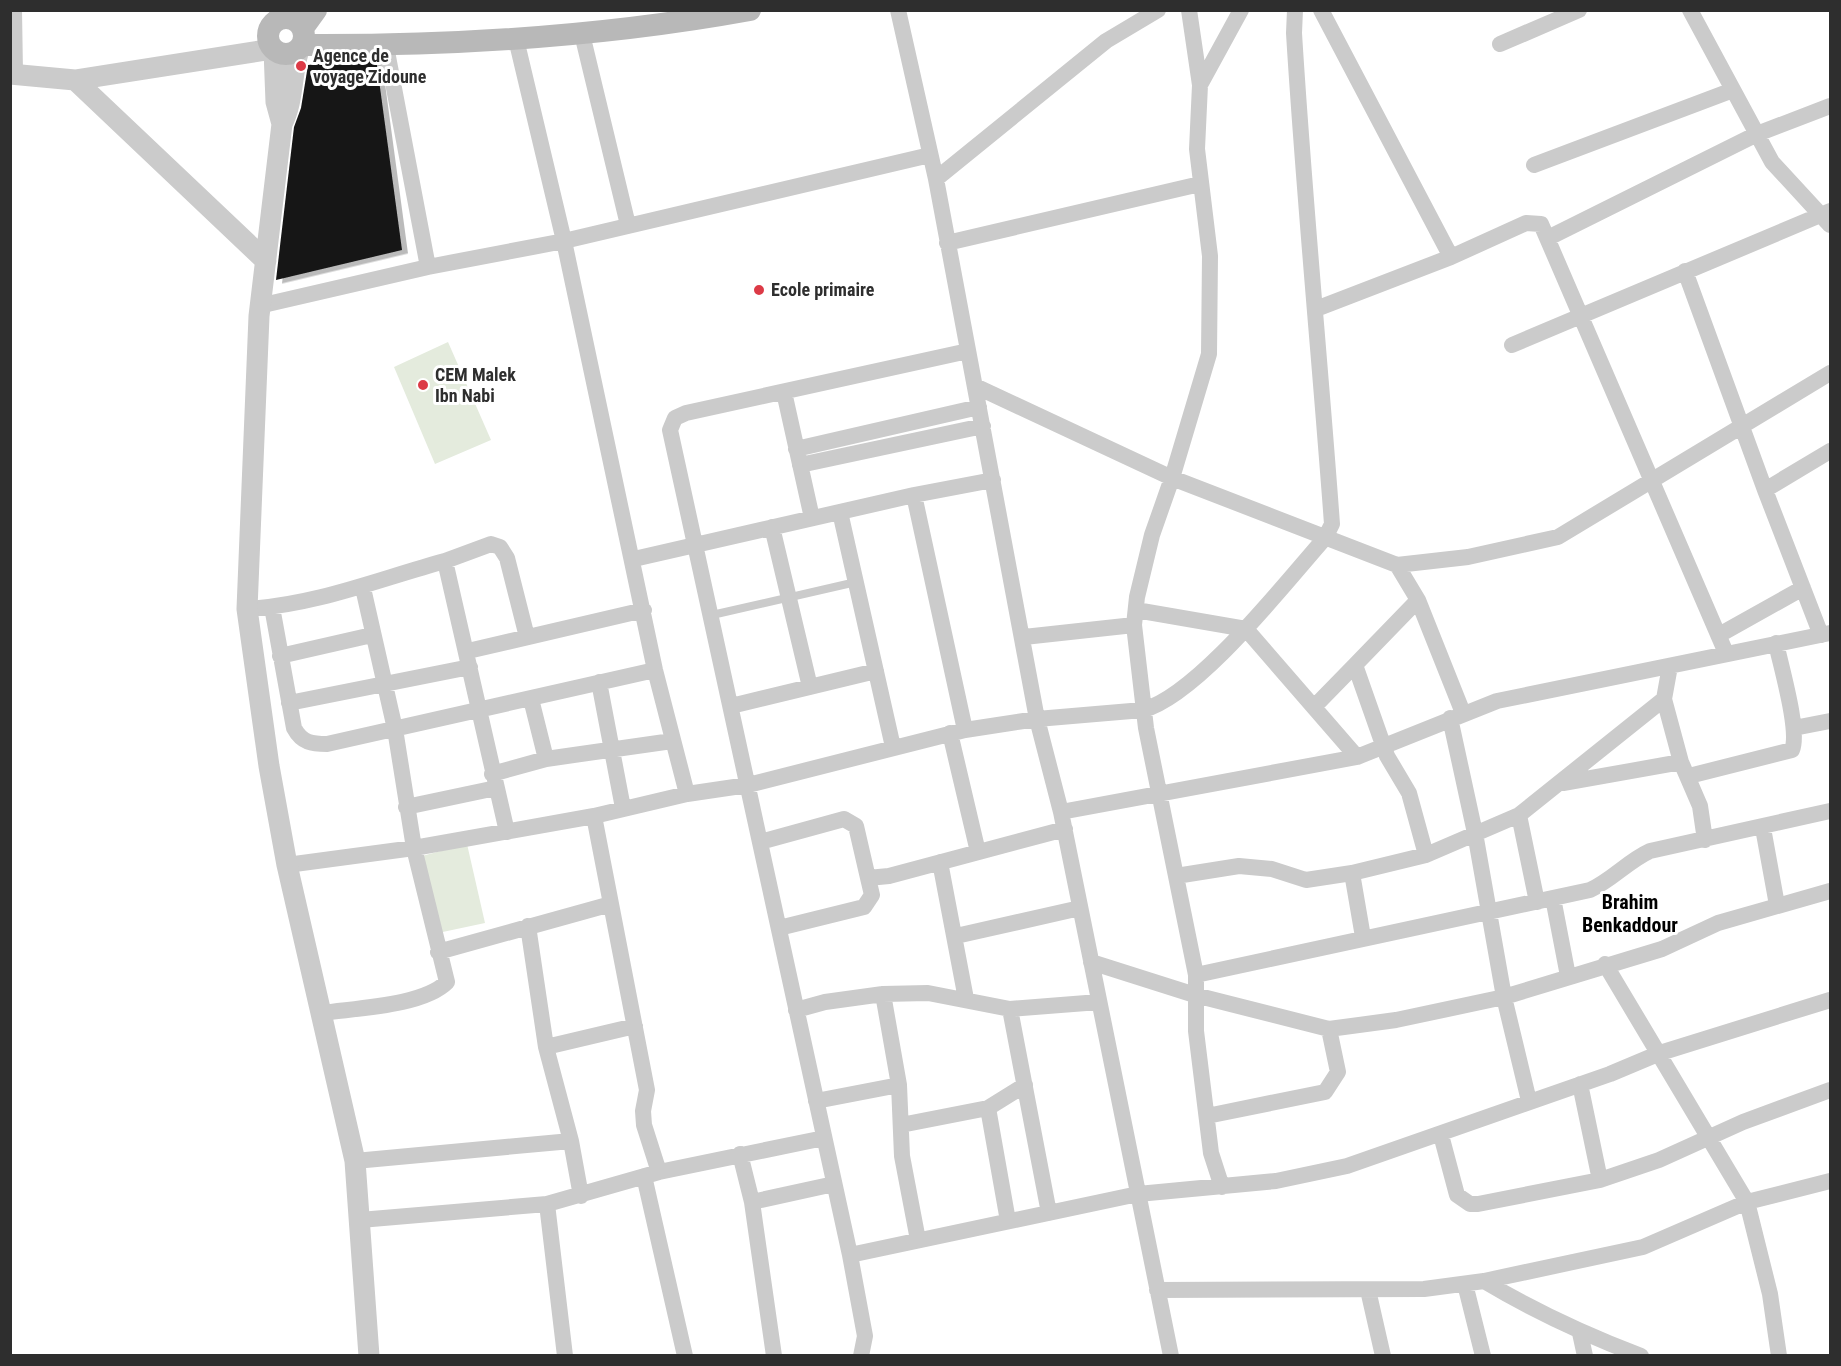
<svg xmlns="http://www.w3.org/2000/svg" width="1841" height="1366" font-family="'Roboto Condensed',sans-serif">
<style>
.green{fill:#e4ebdd}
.building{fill:#151515;filter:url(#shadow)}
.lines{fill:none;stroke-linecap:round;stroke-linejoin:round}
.service{stroke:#cbcbcb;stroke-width:8}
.minor{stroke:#cbcbcb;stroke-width:16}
.tertiary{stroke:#cbcbcb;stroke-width:21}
.secondary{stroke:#b8b8b8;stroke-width:22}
.poi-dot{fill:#dc3a46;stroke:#fff;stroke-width:2}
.labels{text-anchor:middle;stroke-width:6;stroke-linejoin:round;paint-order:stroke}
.poi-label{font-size:18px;font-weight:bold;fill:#2e2e2e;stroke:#fff;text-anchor:start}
.neighbourhood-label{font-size:20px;font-weight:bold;fill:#000;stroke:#fff}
</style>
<defs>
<filter id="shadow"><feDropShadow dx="6" dy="3.5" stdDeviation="0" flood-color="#0004"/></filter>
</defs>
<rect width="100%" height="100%" fill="#fff"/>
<!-- green -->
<path class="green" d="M448,342L491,440L435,464L394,367Z
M467,844L485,923L438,933L422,856Z"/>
<!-- building -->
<path class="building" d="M376,58L402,250L276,280L294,127L301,108L308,65Z"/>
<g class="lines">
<!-- service -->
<path class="service" d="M712,615L856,582"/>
<!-- minor -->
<path class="minor" d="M14,10L15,73
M898,10L936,179L1037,719L1061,812L1171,1356
M1189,10L1200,85
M1321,10L1451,257
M1690,10L1772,162L1830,225
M582,34L628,225
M516,39L564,241L655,670L687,794
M1500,44L1579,10
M386,46L428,267
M1534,165L1733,90
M936,179L1106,41L1158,10
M1548,238L1757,134L1830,106
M947,243L1200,184
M1685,271L1765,490L1821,635
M259,306L428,267L564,241L930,155
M1316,309L1451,257L1526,223L1541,224L1726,653
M1512,345L1830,211
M975,386L1172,478L1397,565L1468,557L1558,537L1830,373
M784,392L812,518
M796,449L979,407
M800,465L983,426
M1765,490L1830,451
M914,495L965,730
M840,512L893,747
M772,527L810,687
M634,559L914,495L993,480
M445,561L491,544L500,547L507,558L527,637
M1397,565L1418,600L1463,713
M1418,600L1355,665L1387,756L1409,793L1426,855
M272,607L294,728C302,743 312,744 327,744L655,670
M247,609C316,605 379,579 445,561L507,832
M1136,610L1246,629L1357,757
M1719,635L1803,588
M1024,637L1134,625
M468,651L644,610
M280,656L372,635
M599,682L623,808
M531,699L546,759
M1664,699L1681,762L1700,806L1705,840
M289,703L470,667
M731,706L876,671
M1314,707L1355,665
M1450,718L1475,833L1504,997L1662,949L1718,923L1830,891
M1794,728L1830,721
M950,733L978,852
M492,774L546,759L672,741
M1689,776L1792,750C1800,731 1781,667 1776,643
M1563,783L1681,762
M406,807L496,788
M1061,812L1357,757L1497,701L1830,633
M1519,815L1537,902
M594,816L647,1090L643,1111L644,1125L659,1172
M1763,828L1777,905
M760,842L844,819L856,826L868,878L889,876L1065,829
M940,862L966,999
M287,865L414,848L594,816L687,794L748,785L965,730L1037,719L1143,710C1198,695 1285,583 1325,538L1332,524C1320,360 1304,197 1294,33L1295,10
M1176,876L1239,866L1272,869L1306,880L1352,873
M1553,898L1568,976
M528,926L546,1047L571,1141L581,1196
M779,928L864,907L872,895L868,878
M956,936L1080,908
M1363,937L1352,873L1426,855L1519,815L1664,699L1670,666
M438,952L611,904
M1091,962L1195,995L1329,1029L1396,1020L1504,997L1529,1101
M1605,964L1747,1202L1770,1294L1779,1356
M1196,975L1146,728L1134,625L1137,597L1152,535L1172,478L1209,354L1210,256L1197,149L1200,85L1241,10
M883,994L899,1085L902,1156L918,1240
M1010,1009L1049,1213
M796,1010L825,1002L883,994L928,993L1010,1009L1099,1002
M322,1013C356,1008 423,1006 447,982L414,848L395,729L363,588
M546,1047L635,1026
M1580,1084L1600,1180
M816,1101L899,1085
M1207,1116L1325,1092L1338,1072L1329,1029
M901,1125L988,1108
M1441,1135L1457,1195L1470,1204H1478L1600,1180L1659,1160L1743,1122L1830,1090
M740,1154L752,1202
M355,1161L571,1141
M644,1176L685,1356
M1222,1187L1211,1153L1196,1031V975L1590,890C1612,880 1628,861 1650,851L1830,811
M547,1204L565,1356
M360,1220L547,1204L659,1172L824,1138
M1008,1221L988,1108L1025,1085
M850,1255L1138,1194L1276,1181L1347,1166L1610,1074L1660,1053L1830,1000
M1484,1281C1534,1311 1586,1335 1641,1356
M1465,1284L1483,1356
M1157,1290L1424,1289L1484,1281L1643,1247L1747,1202L1830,1181
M1368,1290L1383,1356
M1580,1333L1585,1356
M774,1356L752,1202L834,1184
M861,1356L865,1336L850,1255L670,430L675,418L686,413L968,351"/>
<!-- tertiary -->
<path class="tertiary" d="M274,50L276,102L282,124
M299,50C291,74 294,100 282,124L259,316L247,609L269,766L287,865L355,1161L369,1356
M10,74L75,80L266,261
M75,80L273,49"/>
<!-- secondary -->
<path class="secondary" d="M268 36a18 18 0 1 1 36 0a18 18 0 1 1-36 0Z
M303,28L316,10
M302,45C452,46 602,37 750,10"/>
</g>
<!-- markers -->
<g class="poi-dot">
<circle cx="301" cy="66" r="6"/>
<circle cx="759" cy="290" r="6"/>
<circle cx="423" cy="385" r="6"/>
</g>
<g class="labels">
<!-- poi labels -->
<g class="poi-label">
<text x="313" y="62">Agence de<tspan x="313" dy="21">voyage Zidoune</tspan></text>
<text x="771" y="296">Ecole primaire</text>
<text x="435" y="381">CEM Malek<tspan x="435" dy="21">Ibn Nabi</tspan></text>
</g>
<!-- neighbourhood labels -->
<g class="neighbourhood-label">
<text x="1630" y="909">Brahim<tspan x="1630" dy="23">Benkaddour</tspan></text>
</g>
</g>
<!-- border -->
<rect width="1841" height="1366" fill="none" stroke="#2e2e2e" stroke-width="24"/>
</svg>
